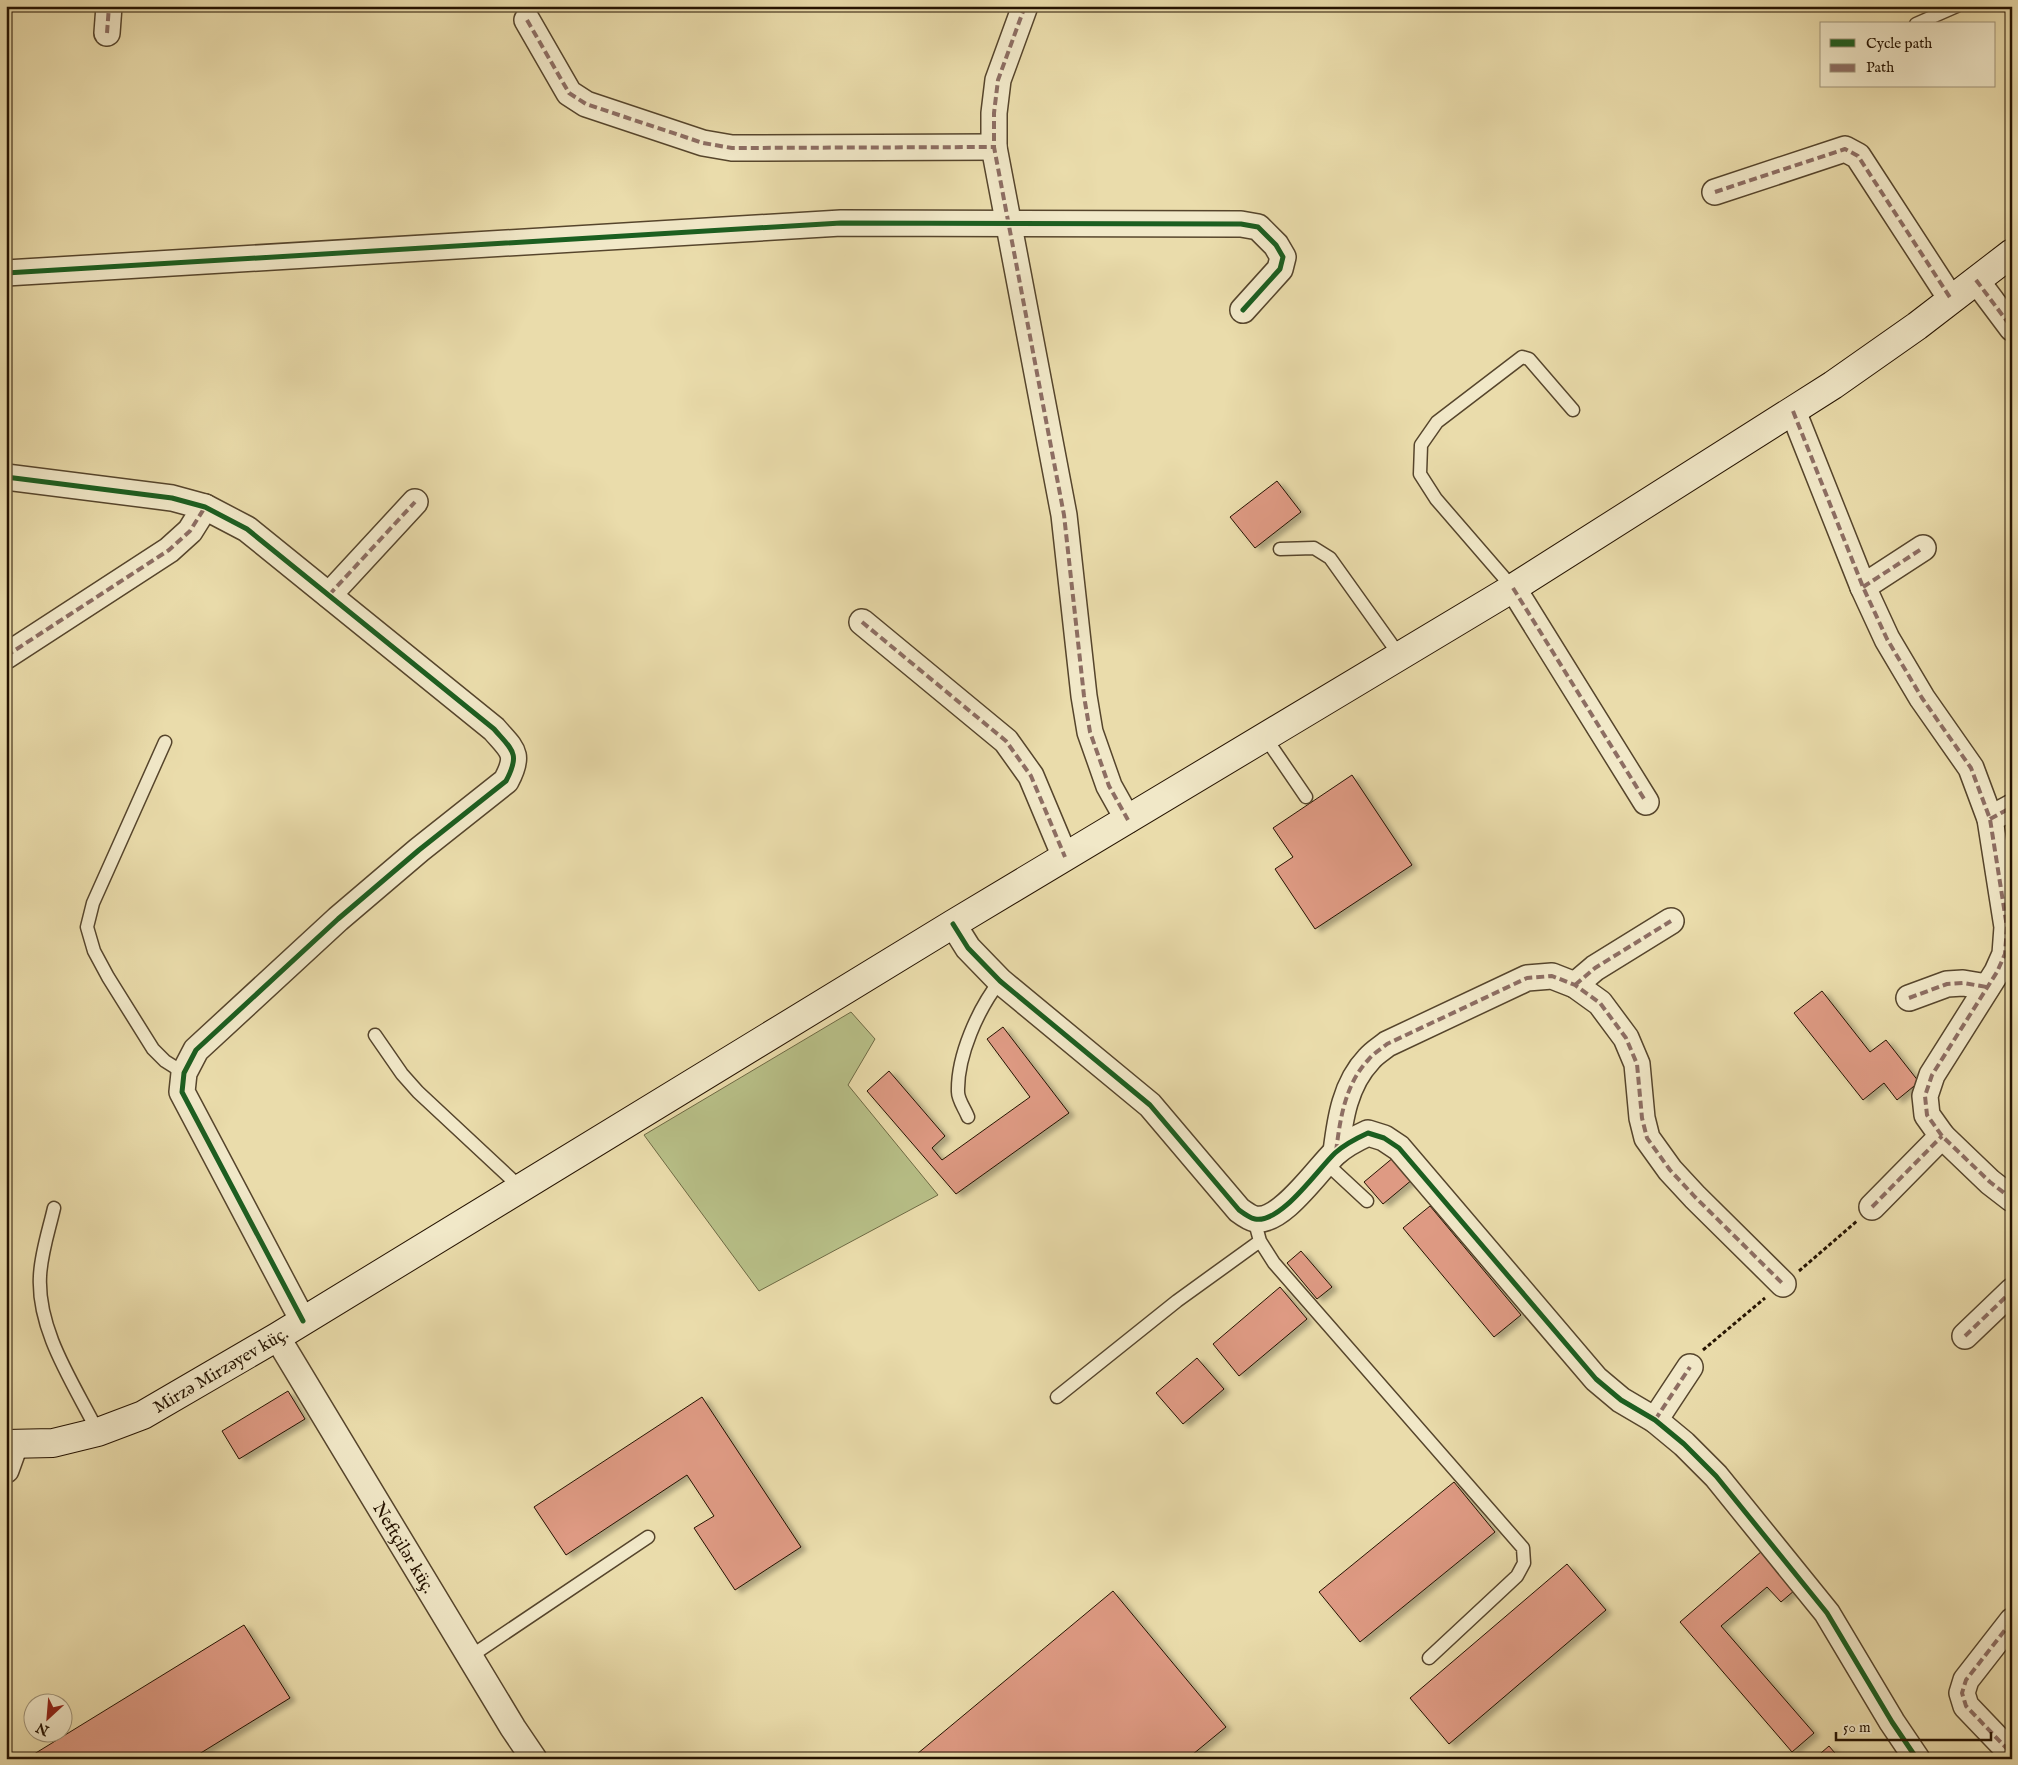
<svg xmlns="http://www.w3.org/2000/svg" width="2018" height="1765" font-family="'IM FELL English',serif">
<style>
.green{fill:#b8c088;stroke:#6e6a44}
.building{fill:#de9a83;stroke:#251301;filter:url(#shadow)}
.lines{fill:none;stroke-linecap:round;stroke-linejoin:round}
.lane-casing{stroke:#56452c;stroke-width:15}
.street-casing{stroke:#56452c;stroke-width:28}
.secondary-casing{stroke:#251301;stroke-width:30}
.path{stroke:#251301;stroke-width:3;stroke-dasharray:4 2.5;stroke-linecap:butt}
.lane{stroke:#f1e8c8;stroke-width:12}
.street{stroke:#f1e8c8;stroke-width:25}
.secondary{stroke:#f1e8c8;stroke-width:28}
.quiet{stroke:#8d6e63;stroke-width:4;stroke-dasharray:8 4;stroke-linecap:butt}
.cycleway-casing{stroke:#f1e8c8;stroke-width:8}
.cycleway{stroke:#1b5e20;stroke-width:5}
.labels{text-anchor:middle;stroke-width:4;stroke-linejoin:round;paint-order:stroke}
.street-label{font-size:18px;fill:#251301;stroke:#f1e8c8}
</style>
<defs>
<filter id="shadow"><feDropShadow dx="5.5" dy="3" stdDeviation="2.5" flood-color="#0004"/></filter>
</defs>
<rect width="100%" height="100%" fill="#eadcab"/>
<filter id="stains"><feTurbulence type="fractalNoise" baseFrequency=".004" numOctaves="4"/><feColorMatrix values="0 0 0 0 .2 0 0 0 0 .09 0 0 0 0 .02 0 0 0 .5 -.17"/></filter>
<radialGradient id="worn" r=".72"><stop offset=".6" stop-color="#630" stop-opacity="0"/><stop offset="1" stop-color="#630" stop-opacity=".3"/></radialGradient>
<!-- green -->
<path class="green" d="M851,1012L875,1039L848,1085L938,1195L759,1291L644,1135Z"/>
<!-- building -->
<path class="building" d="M1277,481L1301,512L1255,548L1230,517Z
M1352,775L1412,865L1315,929L1275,869L1293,857L1273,828Z
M1822,991L1870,1052L1886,1040L1919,1082L1897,1100L1884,1083L1863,1100L1794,1013Z
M1003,1027L1069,1113L956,1194L867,1091L889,1071L945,1136L932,1148L942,1160L1030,1097L987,1039Z
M1394,1157L1413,1179L1383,1204L1364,1182Z
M1430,1206L1521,1315L1494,1337L1403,1228Z
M1301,1251L1332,1287L1317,1299L1287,1263Z
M1280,1287L1307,1319L1239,1376L1213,1344Z
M1197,1358L1224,1389L1183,1424L1156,1393Z
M288,1391L305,1419L239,1459L222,1431Z
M702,1397L801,1547L735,1590L694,1528L714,1516L687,1475L566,1555L534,1507Z
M1454,1482L1495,1532L1360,1642L1319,1592Z
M1762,1551L1795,1590L1781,1602L1767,1587L1721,1626L1814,1733L1792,1752L1680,1622Z
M1567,1564L1606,1610L1449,1744L1410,1698Z
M1113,1591L1226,1727L1187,1759H911Z
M244,1625L290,1698L191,1759H26Z
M1829,1746L1840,1759H1814Z"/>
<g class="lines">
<defs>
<path id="lane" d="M1916,24L1957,6
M1280,549L1314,548L1330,558L1400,656
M1513,588L1436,499L1420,474L1421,445L1437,422L1522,357L1529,359L1573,410
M1265,737L1306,797
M165,742L93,903L87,927L94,951L108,977L153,1049L165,1061L184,1073
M375,1035L402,1074L418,1092L521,1188
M968,1117C965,1109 958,1100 958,1092C957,1056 978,1009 1000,981
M1326,1163L1367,1201
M54,1208C49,1230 41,1253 40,1276C37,1331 74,1384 98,1432
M1254,1219L1260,1241L1274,1263L1523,1548L1524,1563L1517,1576L1429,1658
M1057,1397L1177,1301L1260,1241
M471,1656L648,1537"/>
<g id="street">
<path d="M1025,6L998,80L994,113V147L1064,515L1084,696L1090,732L1109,786L1128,820"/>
<path d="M527,20L569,93L586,104L703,143L732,148L994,147"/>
<path d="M107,33L109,6"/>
<path d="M1715,192L1845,149L1858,156L1951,299"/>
<path d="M6,273L841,223L1241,224L1258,227L1276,245L1283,257L1280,269L1243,310"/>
<path d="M1976,280L2012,328"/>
<path d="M1793,411L1863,587L1887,639L1922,698L1971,768L1990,819L2007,927L2005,954L1997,972L1932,1075L1925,1096L1927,1115L1942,1136L1990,1182L2012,1199"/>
<path d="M6,477L172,498L205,507L247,529L494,729C512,750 521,753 506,781L419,850L338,919L196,1050L184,1073L182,1092L303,1321"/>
<path d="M1863,587L1923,548"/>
<path d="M1513,588L1646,802"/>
<path d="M329,595L415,502"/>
<path d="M862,622L1006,741L1031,776L1065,857"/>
<path d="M6,656L169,550L190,531L205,507"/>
<path d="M1990,819L2012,807"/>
<path d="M953,924L968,948L1000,981L1150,1105L1239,1210C1243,1213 1250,1218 1255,1219C1281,1224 1318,1169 1335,1153C1345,1144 1357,1138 1368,1133L1384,1138L1399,1148L1596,1379L1621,1400L1655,1420L1684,1444L1716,1476L1827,1613L1892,1722L1917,1759"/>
<path d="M1575,985L1595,968L1671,921"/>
<path d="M1909,998L1947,984L1963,983L1987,987"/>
<path d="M1336,1152C1340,1119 1345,1084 1369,1059C1374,1053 1381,1049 1387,1044L1527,978L1552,976L1575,985L1600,1003L1626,1038L1637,1064L1642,1118L1647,1138L1670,1170L1695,1197L1783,1284"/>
<path d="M1872,1207L1942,1136"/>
<path d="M1965,1336L2012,1291"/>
<path id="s1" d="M277,1337L513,1728L534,1759"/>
<path d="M1655,1420L1690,1367"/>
<path d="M6,1470L15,1445"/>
<path d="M2012,1621L1966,1680L1962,1693L1966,1706L2012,1754"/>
</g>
<g id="secondary">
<path id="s2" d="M6,1444L53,1443L98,1432L143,1415L277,1337L953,924L1513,588L1833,385L1917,326L2012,253"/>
</g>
</defs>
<!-- lane casing -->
<use href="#lane" class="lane-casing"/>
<!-- street casing -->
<use href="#street" class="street-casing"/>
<!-- secondary casing -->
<use href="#secondary" class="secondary-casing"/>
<!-- path -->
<path class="path" d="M1799,1271L1857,1221
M1703,1350L1765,1298"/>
<!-- lane -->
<use href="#lane" class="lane"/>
<!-- street -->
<use href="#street" class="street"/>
<!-- secondary -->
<use href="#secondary" class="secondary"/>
<!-- quiet -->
<path class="quiet" d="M1025,6L998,80L994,113V147L1064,515L1084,696L1090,732L1109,786L1128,820
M527,20L569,93L586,104L703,143L732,148L994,147
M107,33L109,6
M1715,192L1845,149L1858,156L1951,299
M1976,280L2012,328
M1793,411L1863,587L1887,639L1922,698L1971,768L1990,819L2007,927L2005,954L1997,972L1932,1075L1925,1096L1927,1115L1942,1136L1990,1182L2012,1199
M1863,587L1923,548
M1513,588L1646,802
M329,595L415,502
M862,622L1006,741L1031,776L1065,857
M6,656L169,550L190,531L205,507
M1990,819L2012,807
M1575,985L1595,968L1671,921
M1909,998L1947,984L1963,983L1987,987
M1336,1152C1340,1119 1345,1084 1369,1059C1374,1053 1381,1049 1387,1044L1527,978L1552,976L1575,985L1600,1003L1626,1038L1637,1064L1642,1118L1647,1138L1670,1170L1695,1197L1783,1284
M1872,1207L1942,1136
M1965,1336L2012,1291
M1655,1420L1690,1367
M2012,1621L1966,1680L1962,1693L1966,1706L2012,1754"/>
<defs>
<path id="cycleway" d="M6,273L841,223L1241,224L1258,227L1276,245L1283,257L1280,269L1243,310
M6,477L172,498L205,507L247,529L494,729C512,750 521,753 506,781L419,850L338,919L196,1050L184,1073L182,1092L303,1321
M953,924L968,948L1000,981L1150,1105L1239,1210C1243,1213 1250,1218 1255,1219C1281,1224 1318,1169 1335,1153C1345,1144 1357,1138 1368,1133L1384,1138L1399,1148L1596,1379L1621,1400L1655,1420L1684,1444L1716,1476L1827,1613L1892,1722L1917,1759"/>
</defs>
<!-- cycleway casing -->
<use href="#cycleway" class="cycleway-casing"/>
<!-- cycleway -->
<use href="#cycleway" class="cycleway"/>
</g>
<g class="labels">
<!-- street labels -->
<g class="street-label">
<text dy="6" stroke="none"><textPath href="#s2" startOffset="231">Mirzə Mirzəyev küç.</textPath></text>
<text dy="6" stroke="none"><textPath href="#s1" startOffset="246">Neftçilər küç.</textPath></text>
</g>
</g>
<!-- margin -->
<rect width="2018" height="1765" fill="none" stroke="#eadcab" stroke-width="25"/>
<rect x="8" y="8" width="2003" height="1750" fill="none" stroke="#251301" stroke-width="2.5"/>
<rect x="12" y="12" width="1993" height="1740" fill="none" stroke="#251301"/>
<!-- legend -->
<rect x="1820" y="22" width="175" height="65" fill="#f1e8c8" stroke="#9f9378"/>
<rect x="1830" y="39" width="25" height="8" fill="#1b5e20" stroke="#9f9378"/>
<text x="1866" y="48" font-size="15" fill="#251301">Cycle path</text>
<rect x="1830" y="64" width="25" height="8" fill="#8d6e63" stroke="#9f9378"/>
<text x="1866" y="72" font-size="15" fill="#251301">Path</text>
<!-- north arrow -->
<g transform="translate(48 1718) rotate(206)"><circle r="24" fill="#f1e8c8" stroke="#9f9378"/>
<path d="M0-4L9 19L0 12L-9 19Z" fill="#8f2418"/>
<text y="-8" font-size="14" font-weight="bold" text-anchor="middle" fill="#251301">N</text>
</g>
<!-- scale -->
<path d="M1836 1732v8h155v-8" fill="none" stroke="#251301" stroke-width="2.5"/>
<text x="1843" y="1732" font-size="15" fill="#251301" stroke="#f1e8c8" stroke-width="4" paint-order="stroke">50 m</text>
<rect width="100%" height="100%" filter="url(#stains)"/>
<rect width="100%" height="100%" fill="url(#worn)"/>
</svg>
